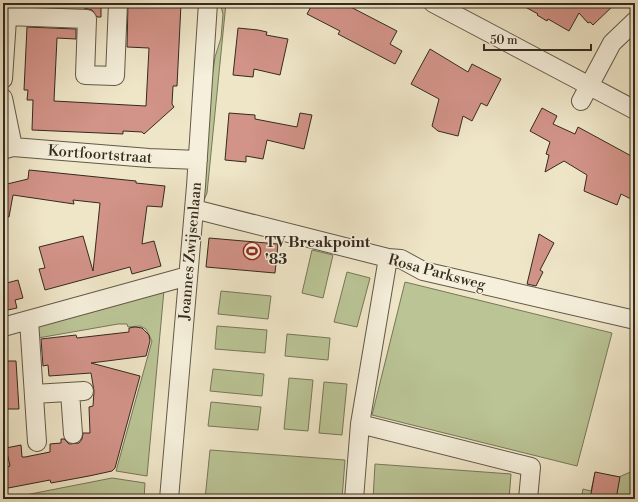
<svg xmlns="http://www.w3.org/2000/svg" width="638" height="502" font-family="'Libre Bodoni',serif">
<style>
.green{fill:#bac495;stroke:#77775a}
.building{fill:#d29388;stroke:#342a1f}
.lines{fill:none;stroke-linecap:round;stroke-linejoin:round}
.minor-casing{stroke:#635949;stroke-width:20}
.minor{stroke:#f5efdb;stroke-width:18}
.labels{text-anchor:middle;stroke-width:3;stroke-linejoin:round;paint-order:stroke}
.street-label{font-size:15px;fill:#342a1f;stroke:#f5efdb}
.poi-label{font-size:15px;font-weight:bold;fill:#342a1f;stroke:#f5efdb;text-anchor:start}
</style>
<rect width="100%" height="100%" fill="#efe6c8"/>
<filter id="stains"><feTurbulence type="fractalNoise" baseFrequency=".005" numOctaves="4"/><feColorMatrix values="0 0 0 0 .2 0 0 0 0 .09 0 0 0 0 .02 0 0 0 .5 -.17"/></filter>
<radialGradient id="worn" r=".72"><stop offset=".6" stop-color="#630" stop-opacity="0"/><stop offset="1" stop-color="#630" stop-opacity=".3"/></radialGradient>
<!-- green -->
<path class="green" d="M220,3H226L207,193L202,205L211,85L215,57L221,38L223,14Z
M312,250L333,255L323,298L302,293Z
M347,272L370,278L357,327L334,322Z
M405,282L612,333L577,466L372,415Z
M164,290L147,476L116,471L152,341L146,329L140,326L128,327L127,324H118L38,338V327L47,321Z
M221,291L271,296L268,319L218,314Z
M217,326L267,330L265,353L215,349Z
M287,334L330,338L328,360L285,356Z
M213,369L264,374L262,396L210,391Z
M289,378L313,380L308,431L284,429Z
M324,382L347,384L342,435L319,433Z
M211,402L261,407L258,430L208,426Z
M210,450L345,460L342,499H205Z
M375,464L511,474L509,499H373Z
M635,470V499H581L583,489L591,491L595,473L619,477Z
M112,478L145,483L144,499H5Z"/>
<!-- building -->
<path class="building" d="M28,3H53L52,7L28,6Z
M85,3H101V17H97L92,10L84,8Z
M128,3L181,4L177,86H173L172,104L174,107L144,134L142,132L123,131V134L32,130L33,100H27L28,90H24L27,27L76,29V39L57,38L54,101L146,106L149,48L127,47Z
M313,3H343L397,31L390,44L402,51L395,64L338,34L340,31L307,14Z
M518,3H616L593,25L590,22L588,23L579,13L569,31L548,19L547,21L537,15L538,14Z
M238,28L258,30L267,32L266,35L288,39L280,75L254,69L253,77L233,75Z
M430,49L468,72L472,64L501,79L487,106L481,103L472,121L463,116L458,136L438,131L432,126L439,99L411,84Z
M542,108L557,116L553,124L575,134L578,127L635,158V201L621,194L617,205L584,191L587,175L564,161L545,172L549,155L546,154L550,142L530,131Z
M229,113L255,115V119L297,127L300,113L312,115L304,149L267,140L263,159L246,156V162L225,160Z
M29,170L136,181V183L165,186L162,207L147,206L142,244L154,241L161,266L132,274L130,267L45,290L39,269L45,268L39,247L83,236L93,271L100,203L73,200L74,204L13,195L9,217L3,216V185L28,179Z
M539,234L554,243L540,270L543,272L536,286L527,284Z
M209,238L278,244L275,273L206,267Z
M18,280L23,298L15,300L17,308L3,311V284Z
M135,327L142,328L149,335L150,341L146,356L91,363L140,376L115,468L112,471L89,476L51,483L50,480L3,489V468L10,466L6,448L21,445L22,457H25L50,452V444L61,443V439H64L69,444L79,443L82,439L83,433H90L89,407L93,406L94,391L91,373L49,376L48,365L43,366L41,339L76,335L77,338L129,332V328Z
M3,361H16L19,409H3Z
M595,472L620,477L616,499H590Z"/>
<g class="lines">
<defs>
<path id="minor" d="M433,3L635,110
M7,16L87,19L85,75L115,76L118,3
M3,79L8,4
M3,98L13,147
M581,101L612,43L635,21
M3,150L13,147L149,158L198,160
M194,209L388,258L401,259L423,271L635,320
M29,320L37,442
M3,327L188,276
M70,392L73,434
M34,394L84,391
M360,424L531,467L528,499
M169,499L196,186L208,3
M354,499L360,424L388,258"/>
</defs>
<!-- minor casing -->
<use href="#minor" class="minor-casing"/>
<!-- minor -->
<use href="#minor" class="minor"/>
</g>
<!-- icons -->
<defs>
<symbol id="stadium-ring" viewBox="-11 -11 22 22"><circle r="9.5" fill="#f5efdb" stroke="#8f2418" stroke-width="1.5"/><path d="M0-5a6.5 5 0 1 0 0 10a6.5 5 0 1 0 0-10ZM-3.5-1.8h7v3.6h-7Z" fill="#8f2418"/></symbol>
</defs>
<g fill-rule="evenodd">
<use href="#stadium-ring" x="242" y="241" width="20" height="20"/>
</g>
<g class="labels">
<!-- street labels -->
<g class="street-label">
<text transform="translate(100 154) rotate(4)" y="5">Kortfoortstraat</text>
<text transform="translate(190 251) rotate(-85)" y="5">Joannes Zwijsenlaan</text>
<text transform="translate(437 272) rotate(15)" y="5">Rosa Parksweg</text>
</g>
<!-- poi labels -->
<g class="poi-label">
<text x="265" y="247">TV Breakpoint<tspan x="265" dy="17">'83</tspan></text>
</g>
</g>
<!-- margin -->
<rect width="638" height="502" fill="none" stroke="#efe6c8" stroke-width="16"/>
<rect x="4" y="4" width="630" height="494" fill="none" stroke="#342a1f" stroke-width="2"/>
<rect x="8" y="8" width="622" height="486" fill="none" stroke="#342a1f"/>
<!-- scale -->
<path d="M484 44v6h107v-6" fill="none" stroke="#342a1f" stroke-width="2"/>
<text x="490" y="44" font-size="12" fill="#342a1f" stroke="#f5efdb" stroke-width="3" paint-order="stroke">50 m</text>
<rect width="100%" height="100%" filter="url(#stains)"/>
<rect width="100%" height="100%" fill="url(#worn)"/>
</svg>
